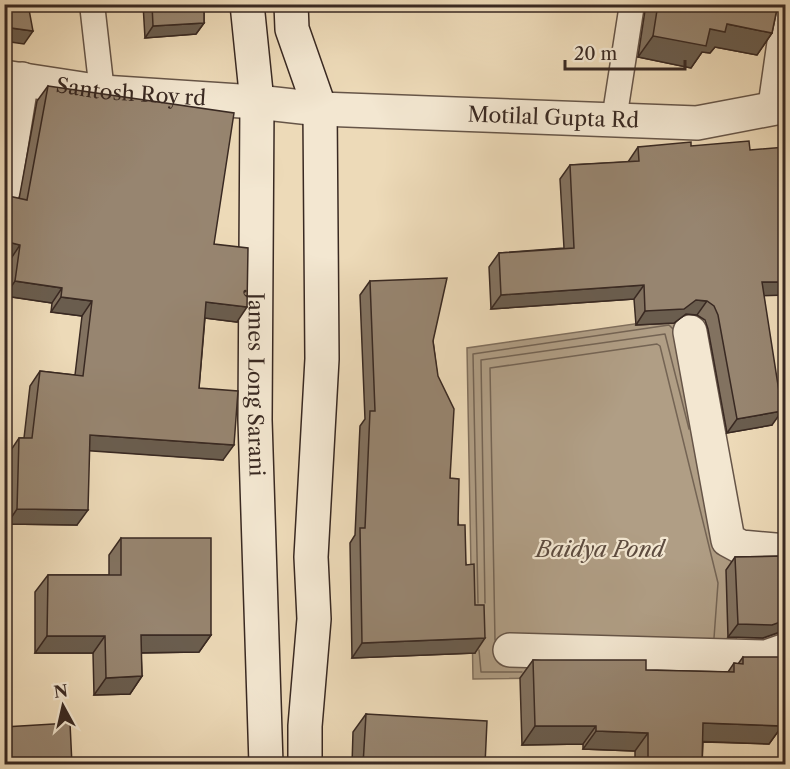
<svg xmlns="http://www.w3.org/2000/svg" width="790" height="769" font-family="'Libre Caslon Text',serif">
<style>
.water{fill:#b09e85;stroke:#806f5d;stroke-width:1.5}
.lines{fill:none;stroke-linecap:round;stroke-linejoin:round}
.shore{stroke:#746454;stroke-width:1.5}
.service-casing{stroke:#665548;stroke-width:27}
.minor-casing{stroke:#665548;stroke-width:36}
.tertiary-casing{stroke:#665548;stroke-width:36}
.secondary-casing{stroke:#392922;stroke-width:36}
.service{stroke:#f3e7d1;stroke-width:24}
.minor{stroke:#f3e7d1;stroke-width:33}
.tertiary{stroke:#f3e7d1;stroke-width:33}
.secondary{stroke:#f3e7d1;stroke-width:33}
.wall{fill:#827260;stroke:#392922;stroke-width:1.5}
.shaded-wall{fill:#6a5d4e;stroke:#392922;stroke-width:1.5}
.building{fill:#978570;stroke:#392922;stroke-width:1.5}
.labels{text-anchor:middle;stroke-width:4.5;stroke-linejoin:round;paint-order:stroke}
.street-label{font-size:21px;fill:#392922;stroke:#f3e7d1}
.water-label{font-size:22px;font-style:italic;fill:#5d4c40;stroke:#f3e7d1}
</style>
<rect width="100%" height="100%" fill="#eddab8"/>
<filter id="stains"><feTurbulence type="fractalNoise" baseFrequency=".00333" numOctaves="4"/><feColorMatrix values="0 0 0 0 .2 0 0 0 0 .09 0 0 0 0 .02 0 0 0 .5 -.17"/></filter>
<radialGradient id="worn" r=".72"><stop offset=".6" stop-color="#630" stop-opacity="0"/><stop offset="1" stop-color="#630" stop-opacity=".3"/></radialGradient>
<!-- water -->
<path class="water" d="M676,318L740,582L734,676L473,679L467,348Z"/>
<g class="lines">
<!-- shore -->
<path class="shore" d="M478,603L473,354L669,325L673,329
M485,603L481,360L665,334L689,429
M495,640L490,368L657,344L660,346L718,583L714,638
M479,650L481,672H522"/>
<defs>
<path id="service" d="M92,4L102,92
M770,109L785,4
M614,120L632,4"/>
<g id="minor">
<path id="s1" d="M4,77L102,92L257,102"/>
<path d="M4,189L22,79"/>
<path d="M690,332L728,540L741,547L786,551"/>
<path d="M510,650L766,657L786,650"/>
</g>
<g id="tertiary">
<path id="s2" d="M257,102L320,109L697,123L786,106"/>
</g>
<g id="secondary">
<path id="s3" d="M247,4L257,102L255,420L266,764"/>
<path d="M291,4L292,29L320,109L322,359L311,557L314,619L305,726V764"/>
</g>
</defs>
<!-- service casing -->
<use href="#service" class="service-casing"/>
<!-- minor casing -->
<use href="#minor" class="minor-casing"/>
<!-- tertiary casing -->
<use href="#tertiary" class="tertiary-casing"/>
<!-- secondary casing -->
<use href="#secondary" class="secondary-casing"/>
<!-- service -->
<use href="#service" class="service"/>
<!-- minor -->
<use href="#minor" class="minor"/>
<!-- tertiary -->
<use href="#tertiary" class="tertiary"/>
<!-- secondary -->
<use href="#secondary" class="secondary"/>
</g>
<!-- wall -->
<path class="wall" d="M143,4H204V23L196,34L145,38Z
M646,4H778L772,33L757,55L715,47L710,53L702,52L691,68L638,57Z
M48,86L214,244L237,322L205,318L199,388L223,460L89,450L77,525L7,524L9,453L19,438H24L30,386L40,371L75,375L82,316L51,312L52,303L5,296L19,199L37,101Z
M691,146L764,296L772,425L727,433L708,329L705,320L697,315L686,314L674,323L636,325L634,299L491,309L489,267L499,253L564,248L560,179L570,165L628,162L638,147Z
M370,281L433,341L450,478L466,565L475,653L352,658L350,543L355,535L360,426L365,419L360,295Z
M121,538L211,635L199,652L141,653L142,676L130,694L94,695L93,653H35V592L48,575H109V555Z
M786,556V624L780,632L763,638L728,637L726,570L735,557Z
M743,657L786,705H783L782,726L769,744L703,742L702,765H635V751L583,749V744L522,745L520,678L533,660L646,670L728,672L734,663L738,664Z
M366,714L485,765H352L353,732Z"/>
<!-- shaded-wall -->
<path class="shaded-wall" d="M204,23L196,34L145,38L153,26Z
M727,24L772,33L757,55L715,47L710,53L702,52L691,68L638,57L653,36L710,29Z
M4,27L33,31L24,44L4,41Z
M4,241L20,245L10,260L4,258Z
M15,281L62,288L52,303L5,296Z
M762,282H786V295L752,296Z
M644,285L634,299L491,309L501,295Z
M61,297L92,301L82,316L51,312Z
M696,300L707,301L697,315L686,314L674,323L636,325L645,311Z
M206,302L247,307L237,322L196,317Z
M782,411L772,425L727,433L737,419Z
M90,435L234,445L223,460L79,450Z
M17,509L88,510L77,525L7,524Z
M786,620V624L780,632L763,638L728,637L738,624Z
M141,635H211L199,652L129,653Z
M47,636H105L93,653H35Z
M485,638L475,653L352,658L362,643Z
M142,676L130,694L94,695L106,678Z
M783,687H786V705H771Z
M703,723L782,726L769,744L691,741Z
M535,726H596L583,744L522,745Z
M596,731L648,733L635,751L583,749Z"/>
<!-- building -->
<path class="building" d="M4,4H28L33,31L4,27Z
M152,4H204V23L153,26Z
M658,4H778L772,33L727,24L725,32L710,29L706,46L653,36Z
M48,86L234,113L214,244L248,248L247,307L206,302L199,388L238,391L234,445L90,435L88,510L17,509L19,438H32L40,371L83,376L92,301L61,297L62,288L15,281L20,245L4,241V195L27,200Z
M749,141L750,150L786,147V282H762L782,411L737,419L718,315L714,306L707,301L696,300L684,309L645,311L644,285L501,295L499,253L574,248L570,165L639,161L638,147L691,142V146Z
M447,278L433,341L438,376L454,409L450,478L459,479L458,525H465L466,565L474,564L475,605H484L485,638L362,643L360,528H365L370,411H375L370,281Z
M121,538H211V635H141L142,676L106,678L105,636H47L48,575H121Z
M786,556V620L772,625L738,624L735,557Z
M786,655V687H783L782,726L703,723L702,765H648V733L596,731V726H535L533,660H646V670L734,672V663L743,664V657H779Z
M366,714L487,721L485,765H363Z
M70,723L72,765H4V727Z"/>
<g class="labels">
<!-- street labels -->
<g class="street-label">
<text dy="7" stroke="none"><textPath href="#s1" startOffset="128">Santosh Roy rd</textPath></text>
<text dy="7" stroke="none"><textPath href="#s2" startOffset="297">Motilal Gupta Rd</textPath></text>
<text dy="7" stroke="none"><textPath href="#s3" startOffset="381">James Long Sarani</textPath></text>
</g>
<!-- water labels -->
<g class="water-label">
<text x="600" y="557">Baidya Pond</text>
</g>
</g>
<!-- margin -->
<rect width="790" height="769" fill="none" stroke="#eddab8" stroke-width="24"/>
<rect x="6" y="6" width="778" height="757" fill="none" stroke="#392922" stroke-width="3"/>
<rect x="12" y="12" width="766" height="745" fill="none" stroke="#392922" stroke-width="1.5"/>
<!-- north arrow -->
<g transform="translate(63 706) rotate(352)" stroke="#f3e7d1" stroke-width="4.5" paint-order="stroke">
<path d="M0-4.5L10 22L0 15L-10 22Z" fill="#392922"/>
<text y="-9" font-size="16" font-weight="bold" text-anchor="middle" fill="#392922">N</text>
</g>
<!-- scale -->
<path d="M565 60v9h120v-9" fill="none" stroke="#392922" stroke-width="3"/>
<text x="574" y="60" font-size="18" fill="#392922" stroke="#f3e7d1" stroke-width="4.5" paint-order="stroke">20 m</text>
<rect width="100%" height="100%" filter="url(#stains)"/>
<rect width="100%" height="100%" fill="url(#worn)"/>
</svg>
